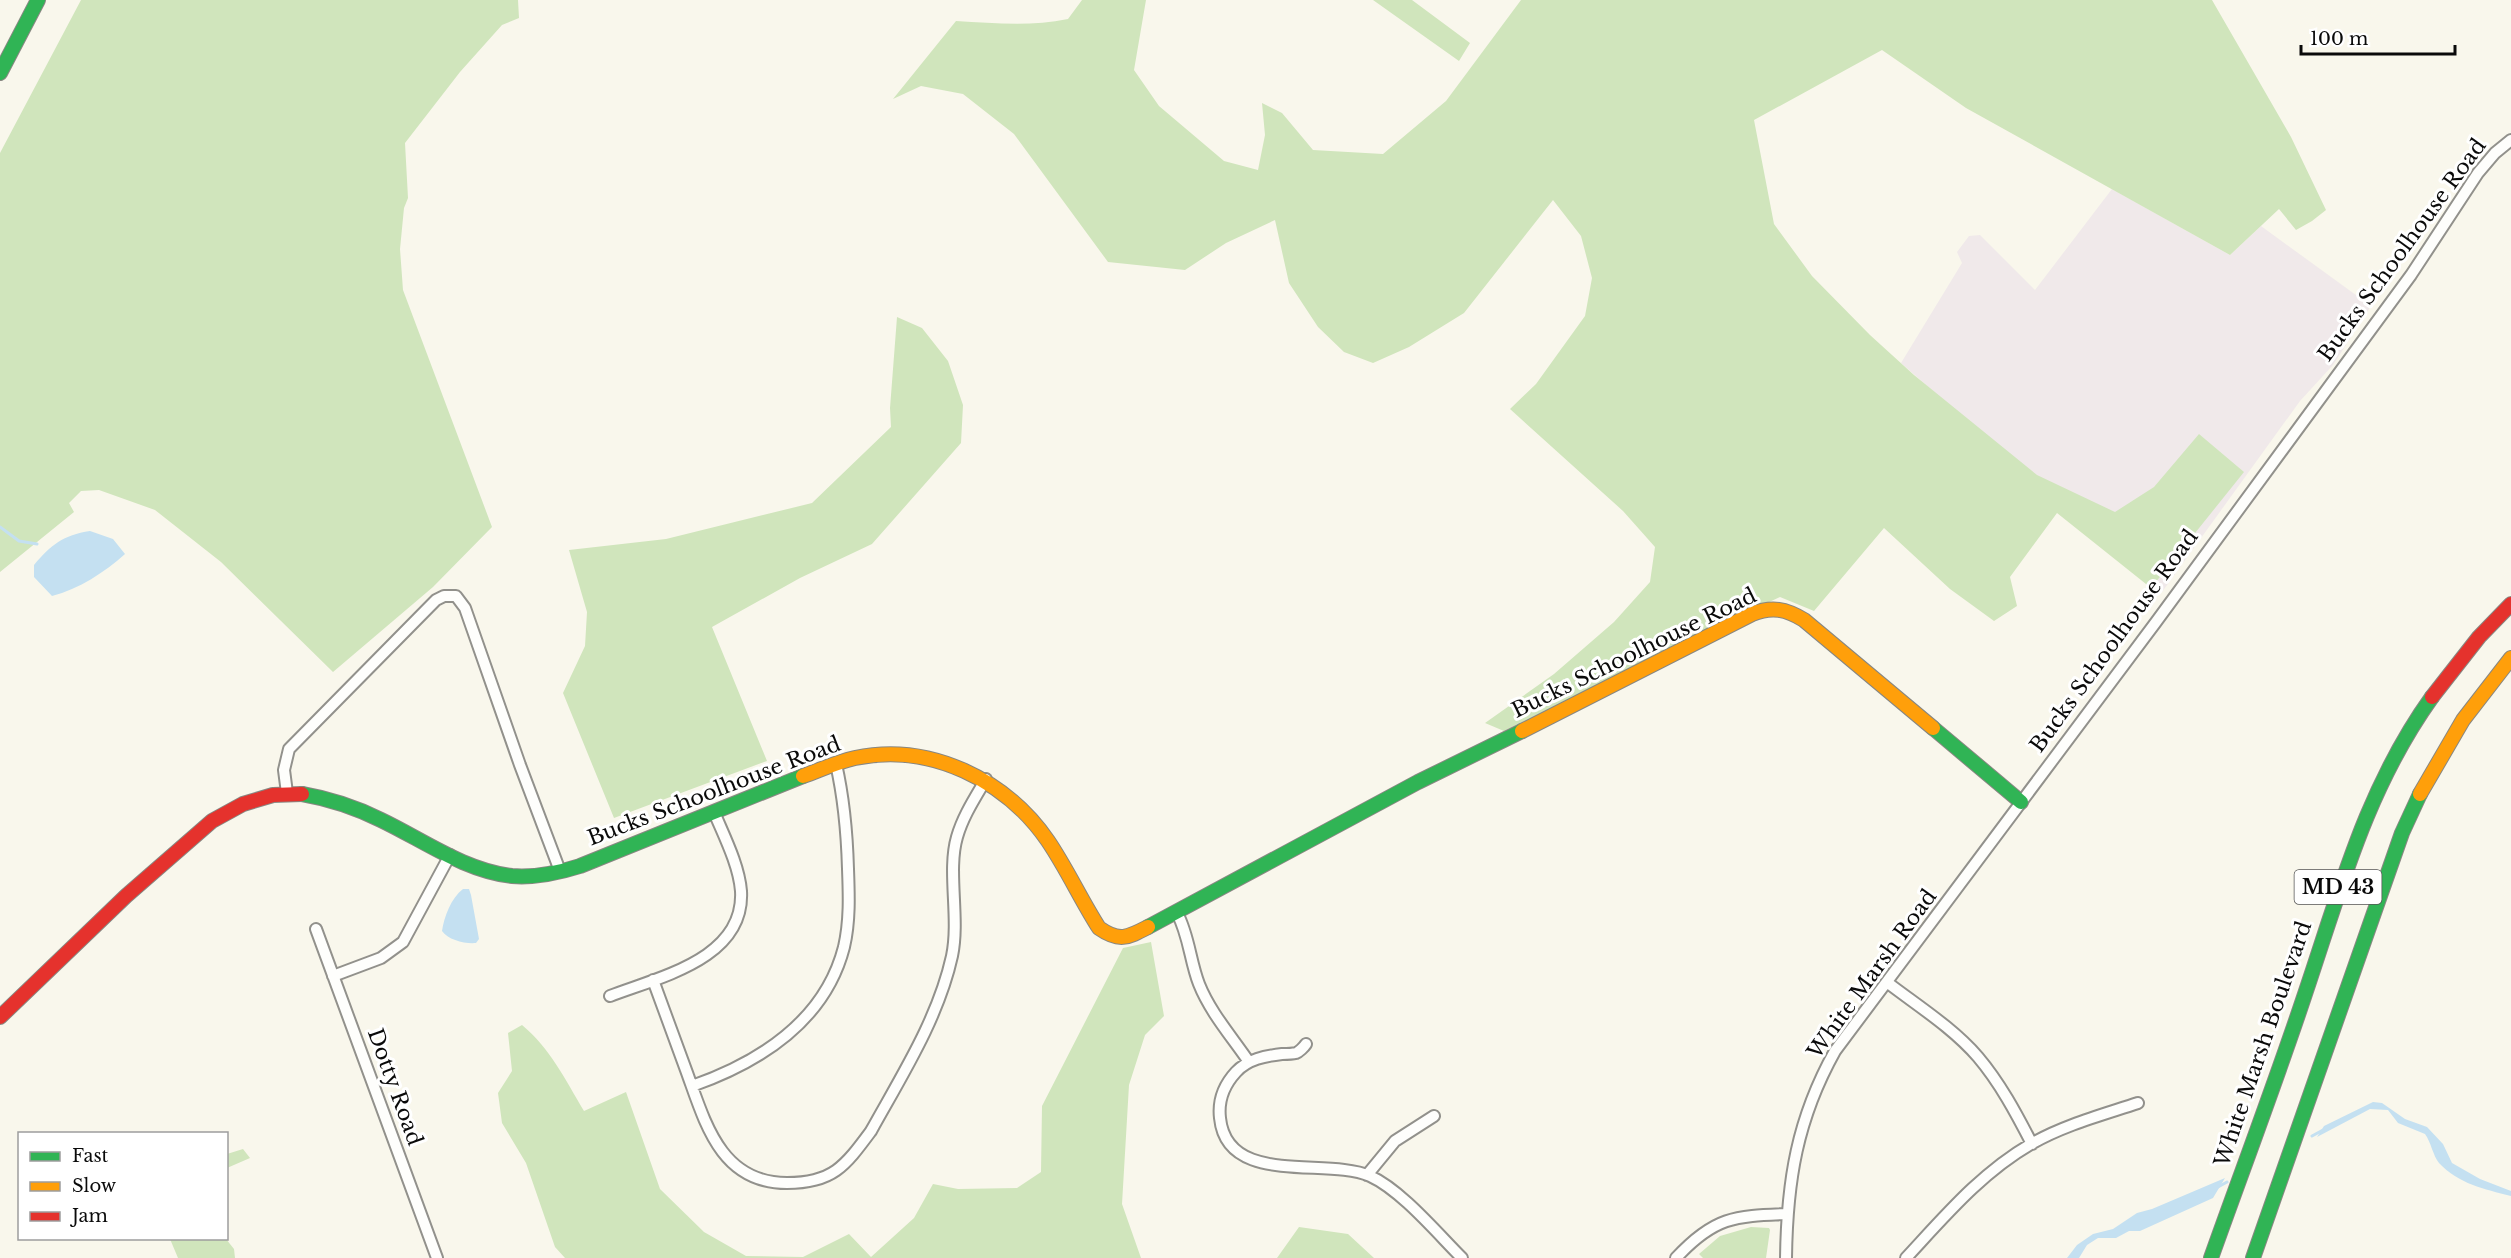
<svg xmlns="http://www.w3.org/2000/svg" width="2511" height="1258" viewBox="0 0 2511 1258" font-family="'Libre Baskerville',serif">
<rect width="100%" height="100%" fill="#f9f7ec"/>
<!-- industrial -->
<path fill="#f0e9ea" d="M 2112,189 L 2230,255 L 2261,226 L 2371,306 L 2333,365 L 2300,401 L 2162,592 L 1901,363 L 1962,263 L 1957,252 L 1969,236 L 1980,235 L 2035,290 Z"/>
<!-- forest -->
<path fill="#d0e5bc" d="M 81,0 L 518,0 L 519,18 L 502,25 L 460,72 L 405,143 L 408,198 L 404,208 L 400,249 L 403,290 L 492,527 L 433,587 L 333,672 L 221,562 L 155,510 L 99,490 L 81,491 L 69,503 L 74,512 L 0,572 L 0,153 Z
M 1082,0 L 1146,0 L 1134,70 L 1159,106 L 1224,161 L 1258,170 L 1265,135 L 1262,103 L 1282,113 L 1313,150 L 1383,154 L 1446,101 L 1521,0 L 2212,0 L 2291,137 L 2326,210 L 2312,221 L 2296,230 L 2279,209 L 2230,255 L 1966,108 L 1882,50 L 1754,120 L 1774,224 L 1812,276 L 1870,335 L 1914,375 L 2037,475 L 2115,512 L 2154,487 L 2199,434 L 2244,472 L 2151,588 L 2057,513 L 2010,577 L 2017,606 L 1994,621 L 1950,589 L 1884,528 L 1814,611 L 1780,597 L 1683,642 L 1504,731 L 1485,723 L 1554,674 L 1614,622 L 1650,582 L 1655,547 L 1623,511 L 1510,409 L 1536,384 L 1585,316 L 1592,278 L 1581,236 L 1553,200 L 1464,313 L 1409,347 L 1373,363 L 1344,352 L 1318,327 L 1289,283 L 1275,220 L 1226,243 L 1185,270 L 1108,262 L 1014,134 L 963,94 L 921,86 L 893,99 L 956,21 C 994,23 1030,27 1068,19 Z
M 1373,0 L 1412,0 L 1470,43 L 1459,61 Z
M 897,317 L 922,328 L 948,361 L 963,405 L 961,443 L 872,544 L 800,578 L 712,627 L 767,761 L 614,818 L 563,693 L 585,646 L 587,612 L 569,550 L 666,539 L 812,503 L 891,427 L 890,408 Z
M 1151,942 L 1164,1016 L 1145,1035 L 1129,1085 L 1122,1204 L 1141,1258 L 565,1258 L 555,1247 L 526,1163 L 502,1123 L 498,1093 L 512,1071 L 508,1033 L 522,1025 C 550,1048 565,1079 584,1111 L 626,1092 L 660,1189 L 704,1232 L 746,1256 L 803,1257 L 849,1234 L 871,1257 L 914,1218 L 933,1184 L 958,1189 L 1017,1188 L 1041,1172 L 1042,1106 L 1123,948 Z
M 243,1149 L 250,1158 L 227,1168 L 227,1154 Z
M 1299,1227 L 1348,1234 L 1374,1258 L 1277,1258 Z
M 1751,1227 L 1769,1228 L 1770,1230 L 1766,1258 L 1703,1258 L 1699,1254 L 1720,1236 Z
M 170,1239 L 226,1239 L 234,1249 L 235,1258 L 178,1258 Z"/>
<!-- water -->
<path fill="#c4e0f1" d="M 90,531 L 113,539 L 125,554 C 105,572 79,589 52,596 L 34,577 L 34,565 C 51,545 63,535 90,531 Z
M 463,889 L 469,889 L 471,895 L 479,939 L 476,943 C 465,944 448,940 442,931 C 444,917 451,898 463,889 Z
M 2373,1102 L 2382,1103 L 2405,1119 L 2427,1127 L 2443,1144 L 2452,1163 L 2480,1179 L 2511,1191 L 2511,1196 C 2484,1189 2459,1184 2439,1163 C 2433,1156 2431,1142 2425,1134 L 2398,1123 L 2388,1110 L 2370,1109 L 2317,1137 L 2324,1126 Z
M 2225,1178 L 2213,1198 L 2140,1231 L 2129,1231 L 2116,1238 L 2098,1238 L 2087,1245 L 2079,1258 L 2067,1258 L 2077,1245 L 2093,1234 L 2113,1229 L 2137,1213 L 2152,1209 Z"/>
<g fill="none" stroke-linecap="round" stroke-linejoin="round">
<!-- stream -->
<path stroke="#c4e0f1" stroke-width="3" d="M 0,527 L 19,541 L 37,544
M 2312,1136 L 2323,1130
M 2218,1187 L 2227,1182"/>
<!-- street casing -->
<g stroke="#92918c" stroke-width="14">
<path id="street" d="M 287,793 L 284,770 L 289,749 L 436,600 L 444,596 L 456,596 L 465,608 L 520,765 L 560,871
M 1177,913 C 1189,935 1190,961 1199,984 C 1210,1012 1232,1037 1249,1062
M 316,929 L 437,1258
M 333,976 L 381,958 L 403,942 L 450,855
M 653,980 C 664,1010 675,1040 686,1070 C 705,1122 720,1183 787,1183 C 833,1183 845,1166 871,1131 C 902,1075 938,1019 952,956 C 960,918 947,871 957,837 C 963,816 975,798 986,779
M 1888,983 C 1918,1006 1953,1028 1978,1057 C 2000,1083 2016,1113 2032,1144
M 610,996 C 659,977 745,959 741,891 C 739,865 724,836 714,812
M 1306,1044 C 1304,1047 1299,1052 1296,1053 C 1292,1054 1286,1054 1282,1054 C 1265,1056 1248,1059 1236,1072 C 1224,1085 1218,1101 1220,1118 C 1227,1187 1326,1157 1370,1176 C 1401,1190 1437,1233 1462,1258
M 692,1086 C 760,1062 825,1021 844,947 C 850,921 849,895 848,869 C 847,833 844,799 836,764
M 1367,1175 L 1395,1141 L 1434,1116
M 1676,1258 C 1714,1217 1734,1216 1786,1214
M 1786,1258 C 1787,1181 1797,1119 1835,1051 L 2156,622 L 2411,275 L 2478,173 L 2495,153 L 2511,140
M 1906,1258 C 1945,1216 1981,1173 2031,1144 C 2064,1125 2102,1115 2138,1103"/>
</g>
<!-- fast casing -->
<g stroke="#888782" stroke-width="16">
<path id="fast" d="M 0,73 L 38,0
M 1933,728 L 2021,802
M 302,794 C 331,799 355,807 381,820 C 423,840 465,871 512,876 C 536,878 558,873 580,866 L 803,776
M 1148,927 L 1418,782 L 1522,731
M 2211,1258 C 2242,1171 2275,1084 2304,997 C 2340,891 2366,789 2432,697
M 2253,1258 L 2402,833 L 2420,794"/>
</g>
<!-- slow casing -->
<g stroke="#888782" stroke-width="16">
<path id="slow" d="M 1522,731 L 1752,614 C 1772,606 1786,609 1804,620 L 1933,728
M 803,776 C 820,770 837,762 855,758 C 930,742 1006,780 1048,841 C 1067,869 1081,900 1099,928 C 1119,942 1127,938 1148,927
M 2420,794 L 2463,720 L 2511,658"/>
</g>
<!-- jam casing -->
<g stroke="#888782" stroke-width="16">
<path id="jam" d="M 2432,697 L 2479,637 L 2511,604
M 0,1017 L 126,896 L 212,821 L 243,804 L 273,795 L 302,794"/>
</g>
<!-- street -->
<use href="#street" stroke="#fefefc" stroke-width="10"/>
<!-- fast -->
<use href="#fast" stroke="#30b455" stroke-width="14"/>
<!-- slow -->
<use href="#slow" stroke="#ff9f0a" stroke-width="14"/>
<!-- jam -->
<use href="#jam" stroke="#e5322d" stroke-width="14"/>
</g>
<g text-anchor="middle" dominant-baseline="central" stroke-width="6" stroke-linejoin="round" paint-order="stroke">
<!-- shield labels -->
<rect fill="#fff" stroke="#545454" stroke-width="1.5" x="2294.5" y="870" width="87" height="34" rx="4.5"/>
<g font-size="20" font-weight="bold" fill="#0a0a0a">
<text x="2338" y="887">MD 43</text>
</g>
<!-- street labels -->
<g font-size="21" fill="#0a0a0a" stroke="#fff">
<text transform="translate(2402 250) rotate(-54)">Bucks Schoolhouse Road</text>
<text transform="translate(2114 641) rotate(-54)">Bucks Schoolhouse Road</text>
<text transform="translate(1634 653) rotate(-26)">Bucks Schoolhouse Road</text>
<text transform="translate(714 791) rotate(-21)">Bucks Schoolhouse Road</text>
<text transform="translate(1872 974) rotate(-54)">White Marsh Road</text>
<text transform="translate(2263 1044) rotate(-71)">White Marsh Boulevard</text>
<text transform="translate(395 1087) rotate(70)">Dotty Road</text>
</g>
</g>
<!-- legend -->
<rect x="18" y="1132" width="210" height="108" fill="#ffffff" stroke="#9d9d9d" stroke-width="1.5"/>
<rect x="30" y="1152" width="30" height="9" fill="#30b455" stroke="#9d9d9d" stroke-width="1.5"/>
<text x="72" y="1162" font-size="18" fill="#0a0a0a">Fast</text>
<rect x="30" y="1182" width="30" height="9" fill="#ff9f0a" stroke="#9d9d9d" stroke-width="1.5"/>
<text x="72" y="1192" font-size="18" fill="#0a0a0a">Slow</text>
<rect x="30" y="1212" width="30" height="9" fill="#e5322d" stroke="#9d9d9d" stroke-width="1.5"/>
<text x="72" y="1222" font-size="18" fill="#0a0a0a">Jam</text>
<!-- scale -->
<path d="M2301 45v9h154v-9" fill="none" stroke="#0a0a0a" stroke-width="3"/>
<text x="2310" y="45" font-size="18" fill="#0a0a0a" stroke="#ffffff" stroke-width="4.5" paint-order="stroke">100 m</text>
</svg>
